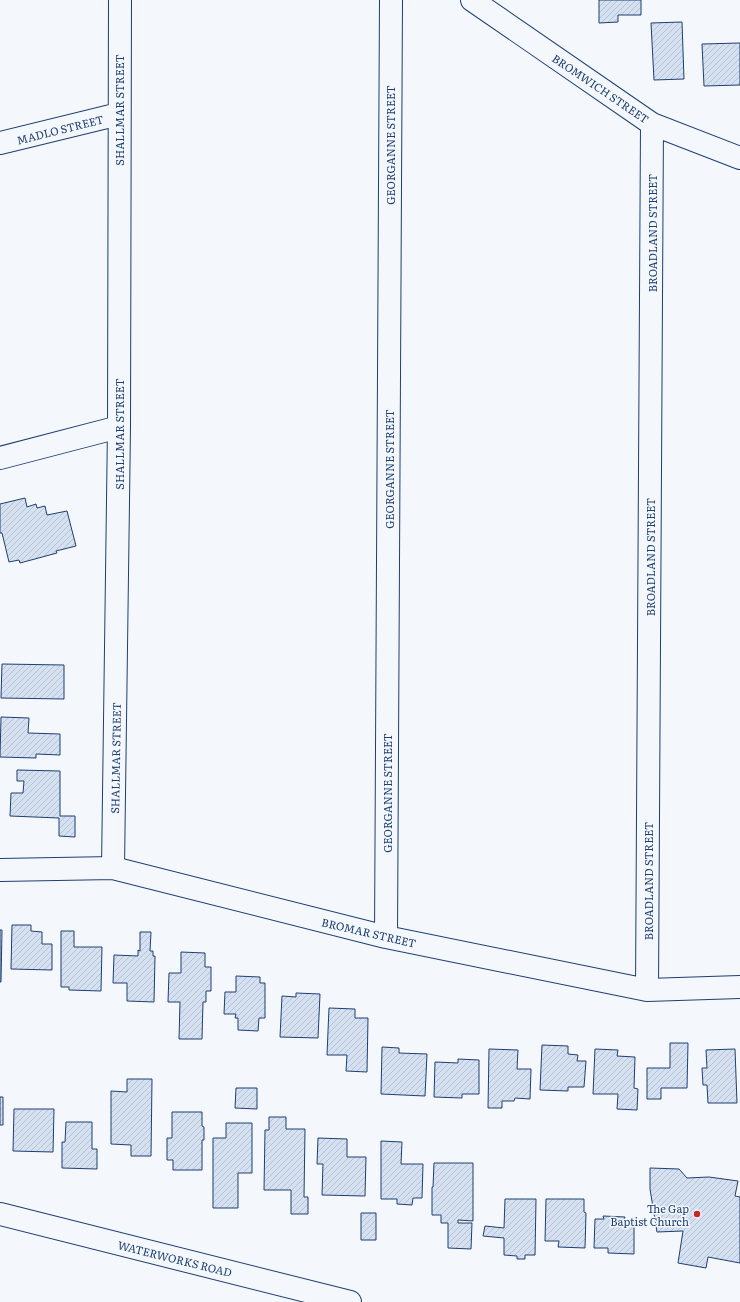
<svg xmlns="http://www.w3.org/2000/svg" width="740" height="1302" viewBox="0 0 740 1302" font-family="Literata,serif">
<defs>
<pattern id="building-hatch" width="6" height="6" patternUnits="userSpaceOnUse"><rect width="6" height="6" fill="#d5e0f0"/><path d="M-1 1l2-2M0 6l6-6M5 7l2-2" fill="none" stroke="#b6c1d1"/></pattern>
</defs>
<rect width="100%" height="100%" fill="#f4f7fb"/>
<!-- building -->
<path fill="url(#building-hatch)" stroke="#1d3f73" d="M 599,0 L 641,0 L 641,15 L 618,15 L 618,22 L 599,23 Z
M 682,22 L 684,79 L 654,80 L 651,23 Z
M 740,43 L 740,85 L 704,86 L 702,44 Z
M 25,498 L 27,507 L 36,504 L 37,508 L 45,506 L 47,515 L 67,511 L 76,546 L 56,551 L 57,553 L 20,563 L 19,560 L 9,562 L 2,533 L 0,533 L 0,504 Z
M 2,664 L 64,665 L 64,699 L 1,698 Z
M 1,717 L 29,718 L 28,733 L 60,734 L 60,755 L 36,754 L 36,758 L 0,757 Z
M 17,770 L 60,771 L 60,816 L 75,816 L 75,837 L 59,836 L 59,818 L 10,816 L 11,793 L 23,793 L 24,781 L 17,781 Z
M 12,925 L 31,925 L 31,931 L 42,932 L 42,944 L 52,944 L 52,970 L 11,969 Z
M 0,930 L 2,930 L 1,982 L 0,982 Z
M 61,931 L 74,931 L 74,947 L 102,947 L 101,991 L 69,990 L 69,987 L 61,987 Z
M 140,932 L 151,932 L 150,951 L 153,951 L 153,956 L 155,956 L 154,1002 L 127,1001 L 127,983 L 113,983 L 114,955 L 138,956 L 138,950 L 140,951 Z
M 181,952 L 205,953 L 205,967 L 211,967 L 211,991 L 206,991 L 206,1002 L 203,1002 L 202,1039 L 179,1039 L 180,1002 L 168,1002 L 169,973 L 181,973 Z
M 236,976 L 260,977 L 260,983 L 265,983 L 265,1018 L 259,1018 L 258,1031 L 238,1030 L 238,1018 L 235,1018 L 236,1014 L 224,1014 L 225,992 L 236,992 Z
M 296,993 L 320,994 L 318,1038 L 280,1037 L 282,996 L 296,997 Z
M 329,1008 L 355,1009 L 355,1018 L 368,1018 L 367,1072 L 346,1071 L 347,1055 L 327,1055 Z
M 670,1043 L 688,1043 L 687,1088 L 661,1088 L 661,1099 L 647,1099 L 647,1068 L 670,1068 Z
M 542,1045 L 568,1046 L 568,1054 L 578,1055 L 577,1061 L 586,1061 L 584,1087 L 568,1087 L 568,1091 L 540,1090 Z
M 382,1047 L 399,1048 L 399,1053 L 427,1054 L 425,1096 L 381,1094 Z
M 489,1049 L 518,1050 L 517,1069 L 531,1069 L 530,1099 L 515,1098 L 514,1101 L 502,1101 L 502,1108 L 488,1108 Z
M 595,1049 L 618,1050 L 617,1056 L 635,1057 L 634,1088 L 638,1089 L 637,1110 L 617,1109 L 618,1094 L 593,1094 Z
M 735,1049 L 737,1103 L 708,1103 L 707,1085 L 703,1085 L 702,1068 L 707,1068 L 706,1050 Z
M 458,1059 L 479,1060 L 479,1094 L 462,1094 L 462,1098 L 434,1097 L 435,1062 L 458,1063 Z
M 127,1079 L 152,1079 L 151,1156 L 131,1156 L 131,1145 L 111,1144 L 111,1091 L 127,1092 Z
M 236,1088 L 257,1088 L 257,1109 L 235,1108 Z
M 0,1097 L 3,1097 L 3,1125 L 0,1125 Z
M 14,1109 L 54,1109 L 53,1152 L 13,1151 Z
M 172,1112 L 202,1112 L 202,1126 L 204,1127 L 204,1140 L 202,1140 L 202,1170 L 173,1170 L 173,1160 L 167,1160 L 167,1138 L 172,1138 Z
M 269,1117 L 286,1117 L 286,1129 L 305,1129 L 304,1197 L 308,1197 L 308,1214 L 291,1214 L 291,1190 L 264,1190 L 265,1130 L 269,1130 Z
M 66,1122 L 92,1122 L 92,1149 L 97,1149 L 97,1169 L 62,1168 L 62,1142 L 65,1142 Z
M 226,1123 L 252,1123 L 252,1173 L 238,1173 L 238,1208 L 213,1208 L 213,1138 L 226,1138 Z
M 318,1138 L 347,1139 L 347,1157 L 366,1157 L 365,1196 L 322,1195 L 323,1164 L 317,1164 Z
M 381,1141 L 402,1142 L 401,1164 L 423,1164 L 422,1198 L 413,1198 L 412,1205 L 397,1204 L 397,1199 L 381,1199 Z
M 434,1163 L 473,1163 L 473,1221 L 458,1220 L 458,1223 L 472,1223 L 471,1249 L 448,1248 L 448,1223 L 441,1223 L 441,1215 L 432,1215 L 432,1187 L 433,1187 Z
M 650,1168 L 679,1169 L 687,1178 L 709,1177 L 738,1181 L 735,1196 L 740,1197 L 740,1263 L 708,1257 L 706,1268 L 678,1263 L 683,1231 L 657,1232 L 650,1189 Z
M 505,1199 L 536,1199 L 535,1255 L 525,1255 L 525,1259 L 517,1259 L 517,1256 L 504,1255 L 504,1238 L 483,1236 L 485,1226 L 504,1228 Z
M 546,1199 L 584,1199 L 584,1212 L 586,1213 L 585,1248 L 558,1247 L 559,1241 L 545,1241 Z
M 361,1213 L 376,1213 L 376,1240 L 361,1240 Z
M 603,1216 L 625,1217 L 624,1220 L 634,1220 L 634,1254 L 608,1253 L 608,1248 L 594,1248 L 595,1219 L 604,1219 Z"/>
<g fill="none" stroke-linecap="round" stroke-linejoin="round">
<!-- minor casing -->
<g stroke="#1d3f73" stroke-width="24">
<path id="minor" d="M 472,0 L 652,124 L 740,158
M 0,143 L 119,114
M 0,458 L 119,427
M 113,868 L 119,427 L 120,0
M 0,870 L 113,868 L 386,937 L 647,990 L 740,987
M 386,937 L 391,0
M 647,990 L 652,124"/>
</g>
<!-- major casing -->
<g stroke="#1d3f73" stroke-width="24">
<path id="major" d="M 0,1214 L 350,1302"/>
</g>
<!-- minor -->
<use href="#minor" stroke="#f4f7fb" stroke-width="22"/>
<!-- major -->
<use href="#major" stroke="#f4f7fb" stroke-width="22"/>
</g>
<!-- markers -->
<circle fill="#c62828" stroke="#f4f7fb" stroke-width="1.5" cx="697" cy="1214" r="4"/>
<g text-anchor="middle" dominant-baseline="central" stroke-width="3" stroke-linejoin="round" paint-order="stroke">
<!-- street labels -->
<g font-size="11" fill="#1d3f73" stroke="#f4f7fb">
<text transform="translate(601 88) rotate(34)">BROMWICH STREET</text>
<text transform="translate(119 110) rotate(-90)">SHALLMAR STREET</text>
<text transform="translate(60 129) rotate(-14)">MADLO STREET</text>
<text transform="translate(390 145) rotate(-90)">GEORGANNE STREET</text>
<text transform="translate(652 233) rotate(-90)">BROADLAND STREET</text>
<text transform="translate(119 434) rotate(-90)">SHALLMAR STREET</text>
<text transform="translate(389 469) rotate(-90)">GEORGANNE STREET</text>
<text transform="translate(650 557) rotate(-90)">BROADLAND STREET</text>
<text transform="translate(115 758) rotate(-89)">SHALLMAR STREET</text>
<text transform="translate(387 793) rotate(-90)">GEORGANNE STREET</text>
<text transform="translate(648 881) rotate(-90)">BROADLAND STREET</text>
<text transform="translate(369 932) rotate(13)">BROMAR STREET</text>
<text transform="translate(175 1258) rotate(14)">WATERWORKS ROAD</text>
</g>
<!-- poi labels -->
<g font-size="11" fill="#1d3f73" stroke="#f4f7fb" text-anchor="end">
<text x="689" y="1208">The Gap<tspan x="689" dy="13">Baptist Church</tspan></text>
</g>
</g>
</svg>
